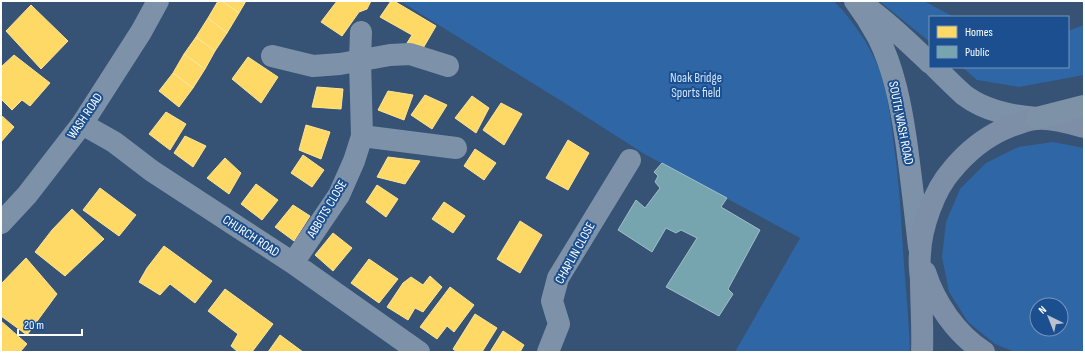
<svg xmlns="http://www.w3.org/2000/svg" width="1085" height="353" viewBox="0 0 1085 353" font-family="'Sofia Sans Condensed',sans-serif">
<rect width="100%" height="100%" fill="#365274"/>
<!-- green -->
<path fill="#2f66a5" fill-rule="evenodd" d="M 400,1 L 834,1 C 852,20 869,43 879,69 C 888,94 891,120 894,146 C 899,180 901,215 903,249 C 905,283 909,317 910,352 L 735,352 L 800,238 L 646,155 L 563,102 Z
M 879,1 L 924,1 L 954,17 L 930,17 L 930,42 Z
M 1084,25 L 1084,75 L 1019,87 L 977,80 L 962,67 L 1068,67 L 1068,31 Z
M 1053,142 L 1084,148 L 1084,352 L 1015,352 L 995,344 L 968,322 L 949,292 L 942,257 L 946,222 L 960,189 L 986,163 L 1018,147 ZM 1037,305 L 1061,305 L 1061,329 L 1037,329 Z"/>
<!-- homes -->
<path fill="#ffd966" stroke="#ffe494" d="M 218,1 L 222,1 L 239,13 L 227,33 L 208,18 Z
M 222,1 L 246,1 L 239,13 Z
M 337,1 L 371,1 L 367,9 L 359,12 L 342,36 L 321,22 Z
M 391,1 L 394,1 L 436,26 L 422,50 L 407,43 L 412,35 L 380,17 Z
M 31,5 L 68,41 L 41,69 L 6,31 Z
M 208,18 L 227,33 L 215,51 L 196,37 Z
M 196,37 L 215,51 L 205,69 L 184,54 Z
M 184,54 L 205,69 L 193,88 L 173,73 Z
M 14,55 L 50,83 L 30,106 L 22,100 L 12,110 L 1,99 L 1,67 Z
M 248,57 L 278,77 L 261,103 L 232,79 Z
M 173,73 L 193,88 L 179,107 L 159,91 Z
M 317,87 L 343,89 L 341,109 L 312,107 Z
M 388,91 L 413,95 L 404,120 L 378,110 Z
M 425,95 L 447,105 L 432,129 L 411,115 Z
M 472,96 L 489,108 L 476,133 L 455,118 Z
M 501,103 L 522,114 L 504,145 L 483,130 Z
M 166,112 L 186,124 L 170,150 L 149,134 Z
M 1,115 L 14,127 L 1,142 Z
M 306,125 L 330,132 L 321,159 L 299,150 Z
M 185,136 L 206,146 L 193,167 L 174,153 Z
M 568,140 L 589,153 L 568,190 L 546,178 Z
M 475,149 L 496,163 L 484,180 L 464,166 Z
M 303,155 L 324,170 L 312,187 L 291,173 Z
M 388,157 L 420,161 L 405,184 L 377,177 Z
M 225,158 L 241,173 L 229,194 L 207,178 Z
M 256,184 L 278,200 L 262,220 L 241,204 Z
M 377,185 L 398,199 L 386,217 L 366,202 Z
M 100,188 L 136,215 L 119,236 L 83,210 Z
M 444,202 L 465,216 L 453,233 L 432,219 Z
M 293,205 L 310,216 L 294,241 L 275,227 Z
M 72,209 L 104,239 L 65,276 L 35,252 L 52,230 Z
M 520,221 L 542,235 L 520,273 L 497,259 Z
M 333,233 L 352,248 L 333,271 L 315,255 Z
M 164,246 L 212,281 L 195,303 L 170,284 L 160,295 L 139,282 L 147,268 Z
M 26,258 L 57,294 L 27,335 L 1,316 L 1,284 Z
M 369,259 L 398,279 L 379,303 L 351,283 Z
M 430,276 L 442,287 L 423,312 L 415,308 L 408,320 L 387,307 L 403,283 L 411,277 L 423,285 Z
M 450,287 L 474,305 L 454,332 L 447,326 L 437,339 L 420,327 Z
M 225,289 L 273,324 L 252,352 L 238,352 L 231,346 L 238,334 L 208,311 Z
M 475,314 L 497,328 L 482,352 L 457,352 L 453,349 Z
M 1,321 L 27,344 L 20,352 L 1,352 Z
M 503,331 L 524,345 L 520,352 L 490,352 Z
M 280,335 L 303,352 L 268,352 Z"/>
<!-- public -->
<path fill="#76a5af" stroke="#9fc0c7" d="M 662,163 L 727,198 L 721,207 L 760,230 L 728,289 L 733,294 L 719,316 L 666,287 L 697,238 L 681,230 L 676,233 L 666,228 L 652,252 L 618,230 L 636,200 L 645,208 L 660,188 L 655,182 L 658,176 L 654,172 Z"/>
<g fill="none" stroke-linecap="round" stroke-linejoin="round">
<!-- minor -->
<path stroke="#7d92a8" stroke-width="22" d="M 855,1 C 864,13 871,24 878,37 C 894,69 901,106 906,140 C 911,176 915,211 919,247
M 865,6 C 889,23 909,43 930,63
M 272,56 L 313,66 L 340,64 L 390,55 L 410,54 L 448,66
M 935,67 C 944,76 954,86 964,95 C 985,111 1011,116 1037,118
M 82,124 L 114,142 L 152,171 L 293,263 L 419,352
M 362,136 L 456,148
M 1,223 L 27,195 L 82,124 L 141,32 L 158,1
M 293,263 L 339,195 L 354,161 L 362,136 L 360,60 L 361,32
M 548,352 L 559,324 L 552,301 L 558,278 L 630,160"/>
<!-- major -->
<path stroke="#7d8ea7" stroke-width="22" d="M 925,272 C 935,303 956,334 984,352
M 922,352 C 923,328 921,303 921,279 C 920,271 919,262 920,254 C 921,228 934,190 952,170 C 966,153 984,138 1004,129 C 1014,125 1025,120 1036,119 C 1051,117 1070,123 1084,127"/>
<!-- highway -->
<path stroke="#7e92a7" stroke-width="22" d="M 1037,118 L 1084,106"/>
</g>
<g text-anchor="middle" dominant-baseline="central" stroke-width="4" stroke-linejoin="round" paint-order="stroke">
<!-- park labels -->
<g font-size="13" fill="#cfe3fa" stroke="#1b4f8f">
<text x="696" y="78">Noak Bridge<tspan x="696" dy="15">Sports field</tspan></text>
</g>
<!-- street labels -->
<g font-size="13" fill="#fff" stroke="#1b4f8f">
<text transform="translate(85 116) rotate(-56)">WASH ROAD</text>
<text transform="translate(901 123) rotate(79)">SOUTH WASH ROAD</text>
<text transform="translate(327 209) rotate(-59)">ABBOTS CLOSE</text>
<text transform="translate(251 236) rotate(33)">CHURCH ROAD</text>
<text transform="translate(575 253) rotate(-61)">CHAPLIN CLOSE</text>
</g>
</g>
<!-- border -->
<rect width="1085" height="353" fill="none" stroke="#ffffff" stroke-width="4"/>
<!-- legend -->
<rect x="929" y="16" width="140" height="52" fill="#1b4f8f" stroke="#7695bc"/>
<rect x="937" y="26" width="20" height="12" fill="#ffd966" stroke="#7695bc"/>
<text x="965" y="36" font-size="12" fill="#ffffff">Homes</text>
<rect x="937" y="46" width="20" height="12" fill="#76a5af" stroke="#7695bc"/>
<text x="965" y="56" font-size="12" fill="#ffffff">Public</text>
<!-- north arrow -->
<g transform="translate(1049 317) rotate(317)"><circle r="19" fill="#1b4f8f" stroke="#7695bc"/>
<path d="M0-3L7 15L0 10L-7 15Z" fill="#b9c2ce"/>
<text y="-6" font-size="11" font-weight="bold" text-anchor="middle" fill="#ffffff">N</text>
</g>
<!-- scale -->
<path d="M18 329v6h64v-6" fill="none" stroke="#ffffff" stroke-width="2"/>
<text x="24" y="329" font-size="12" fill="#ffffff" stroke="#1b4f8f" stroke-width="3" paint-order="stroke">20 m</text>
</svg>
